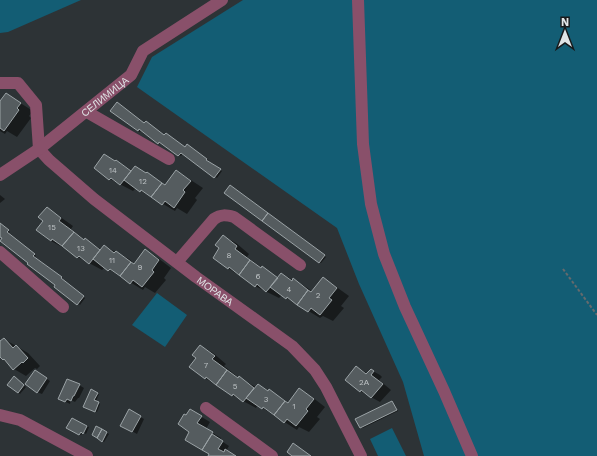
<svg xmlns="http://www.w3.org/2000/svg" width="597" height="456" viewBox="0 0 597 456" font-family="'Work Sans',sans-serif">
<rect width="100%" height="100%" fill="#2d3336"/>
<!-- green -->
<path fill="#135d74" d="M 0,0 L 81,0 L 8,32 L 0,33 Z
M 243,0 L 399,0 L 399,2 L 399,0 L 597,0 L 597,456 L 424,456 L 403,382 L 359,284 L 337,228 L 137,87 L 152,57 Z
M 157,293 L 187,315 L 165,347 L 132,325 Z
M 392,428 L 406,456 L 378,456 L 370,439 Z"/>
<!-- shadow -->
<path fill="#0007" d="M 6,94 L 33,111 L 29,116 L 31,118 L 17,137 L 7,131 L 5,134 L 0,131 L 0,102 Z
M 112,111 L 145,124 L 185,148 L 189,147 L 208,160 L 207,161 L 222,171 L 217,178 L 183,153 L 181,156 L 179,155 L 162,142 L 160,144 L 159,143 L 141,130 L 140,132 L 138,131 Z
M 105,155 L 133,171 L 147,173 L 166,185 L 177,171 L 203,188 L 195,198 L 197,200 L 187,214 L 177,208 L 175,211 L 136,188 L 133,191 L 110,179 Z
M 232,188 L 326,257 L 321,263 L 319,262 Z
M 0,195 L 5,199 L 0,203 Z
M 47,208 L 59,216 L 73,226 L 71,229 L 85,240 L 102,250 L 104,246 L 129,259 L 135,264 L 145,250 L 158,258 L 171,268 L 164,278 L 166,280 L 155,293 L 145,287 L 143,290 L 105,267 L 102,270 L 78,257 L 64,247 L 64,248 L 51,241 L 37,230 L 44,220 Z
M 0,224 L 10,232 L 8,234 L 36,256 L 35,257 L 63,278 L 62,280 L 85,298 L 80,305 L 55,287 L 57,285 L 0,235 Z
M 223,236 L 236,243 L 249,254 L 247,257 L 262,268 L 279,278 L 282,274 L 306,287 L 313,292 L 323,279 L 335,286 L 349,296 L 341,306 L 344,308 L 333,321 L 323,316 L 320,318 L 282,295 L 279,298 L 255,286 L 228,268 L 221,248 Z
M 4,339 L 28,353 L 40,366 L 37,369 L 35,368 L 26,376 L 14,369 L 0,356 L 0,343 Z
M 200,346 L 213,353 L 226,364 L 224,366 L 239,378 L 256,387 L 258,385 L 270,391 L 289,403 L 299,389 L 312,397 L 325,407 L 317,417 L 320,419 L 309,432 L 299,427 L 297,430 L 258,405 L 256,408 L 232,395 L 205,378 L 198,358 Z
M 357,367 L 368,374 L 371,370 L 380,375 L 382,377 L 379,380 L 391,390 L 380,402 L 360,391 Z
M 40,374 L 50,381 L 42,394 L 37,392 Z
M 16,379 L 26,387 L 20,394 L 8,385 Z
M 79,385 L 84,388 L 79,398 L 78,398 L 75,402 L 71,400 L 70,404 L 64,401 Z
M 91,391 L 99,394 L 96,401 L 100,404 L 97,412 L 86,408 Z
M 392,402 L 398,411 L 363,428 L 361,427 Z
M 190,410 L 210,422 L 206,429 L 221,438 L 220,440 L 229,446 L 226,451 L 234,456 L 209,456 L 210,454 L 186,439 L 191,432 L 186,416 Z
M 129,411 L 144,419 L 137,434 L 121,425 Z
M 72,419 L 89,427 L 86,434 L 83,432 L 81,435 L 68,428 Z
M 97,428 L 109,434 L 104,442 L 93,435 Z"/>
<!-- building -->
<path fill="#555c5f" stroke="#9ba3a6" d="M 6,93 L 21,103 L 17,108 L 19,110 L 4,131 L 0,128 L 0,101 Z
M 117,102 L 144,123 L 146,121 L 164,135 L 166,133 L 185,147 L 187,144 L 207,159 L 206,160 L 221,169 L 214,178 L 181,153 L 178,156 L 159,142 L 158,144 L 139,129 L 138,131 L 110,111 Z
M 104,154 L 115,161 L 116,160 L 131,171 L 120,185 L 111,178 L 109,180 L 94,168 Z
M 135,166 L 146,173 L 147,172 L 162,183 L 151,197 L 141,190 L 140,192 L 124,180 Z
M 176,170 L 191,181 L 183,190 L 185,192 L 174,208 L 165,201 L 162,205 L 151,197 L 162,183 L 165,185 Z
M 230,185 L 268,213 L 262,221 L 224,193 Z
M 47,207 L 61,218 L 59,221 L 74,232 L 62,246 L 52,239 L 51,241 L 36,230 L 43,221 L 38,217 Z
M 268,213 L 325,255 L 319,263 L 262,221 Z
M 0,223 L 9,230 L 7,232 L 35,254 L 33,256 L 62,277 L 61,278 L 84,296 L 77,305 L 54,287 L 55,285 L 27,264 L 28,263 L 0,241 L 2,238 L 0,237 Z
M 74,232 L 84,240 L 85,238 L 100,250 L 89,264 L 79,256 L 77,258 L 62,246 Z
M 223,235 L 237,246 L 235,249 L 250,260 L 239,275 L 229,267 L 228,269 L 213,258 L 219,248 L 215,245 Z
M 104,245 L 114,253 L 116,251 L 131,262 L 120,276 L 110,269 L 108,271 L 93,259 Z
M 145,249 L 159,260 L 152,270 L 154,272 L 142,287 L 133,280 L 130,284 L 120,276 L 131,262 L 134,264 Z
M 250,260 L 261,268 L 262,266 L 278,278 L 266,292 L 257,284 L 255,287 L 239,275 Z
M 281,273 L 292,281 L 293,278 L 308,290 L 297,305 L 287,297 L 286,299 L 270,287 Z
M 323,277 L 337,288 L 329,298 L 332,300 L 320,315 L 311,308 L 308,312 L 297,305 L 308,290 L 311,292 Z
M 4,338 L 13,348 L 16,345 L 28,358 L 23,363 L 22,362 L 13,370 L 4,359 L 3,360 L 0,357 L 0,341 Z
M 200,345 L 215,356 L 212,359 L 227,370 L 216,385 L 206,377 L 205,379 L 189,367 L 196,358 L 192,355 Z
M 356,366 L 366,374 L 371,369 L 374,371 L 371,375 L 383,384 L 371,398 L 361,390 L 360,392 L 345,380 Z
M 35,370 L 47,378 L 37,393 L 25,384 Z
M 227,370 L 238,378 L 239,376 L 254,388 L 243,402 L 233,394 L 232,396 L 216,385 Z
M 14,376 L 24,385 L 18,393 L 7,385 Z
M 67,379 L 80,384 L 74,396 L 73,396 L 71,401 L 67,399 L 65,402 L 58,399 Z
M 258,384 L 268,391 L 269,389 L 285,401 L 274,415 L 263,407 L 262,409 L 246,398 Z
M 299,388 L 314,399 L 306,409 L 308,411 L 296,426 L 287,419 L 284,423 L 274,415 L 285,401 L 288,403 Z
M 91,389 L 98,393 L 94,400 L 99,402 L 95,412 L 83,407 Z
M 392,401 L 397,410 L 360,428 L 355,419 Z
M 129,409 L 141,416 L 132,432 L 120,426 Z
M 190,409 L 202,416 L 197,423 L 213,432 L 202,450 L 185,440 L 189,432 L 178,424 L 184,414 L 186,415 Z
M 72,418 L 87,426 L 83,434 L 81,432 L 79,435 L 66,428 Z
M 96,426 L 102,429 L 97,438 L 92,435 Z
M 102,429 L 107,432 L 102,442 L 97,438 Z
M 212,434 L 223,441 L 218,449 L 224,452 L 225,449 L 236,456 L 208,456 L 209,454 L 202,450 Z
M 293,443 L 311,456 L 292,456 L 287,452 Z"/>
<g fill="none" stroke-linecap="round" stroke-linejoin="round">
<!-- path -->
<path stroke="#656a6d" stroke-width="2" stroke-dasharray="3 2" stroke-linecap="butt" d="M 563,269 L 597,315"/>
<!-- minor -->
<g stroke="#89506a" stroke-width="12">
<path d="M 358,0 L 363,144 L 371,204 L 384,254 L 405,307 L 444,391 L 472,456"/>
<path id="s1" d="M 0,83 L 18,83 L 36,105 L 39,149 L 49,160 L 94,199 L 196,277 L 292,346 L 315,370 L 326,387 L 361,456"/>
<path d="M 87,112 L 169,159"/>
<path id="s2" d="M 0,175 L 39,149 L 131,75 L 143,51 L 222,0"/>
<path d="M 0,252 L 63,307"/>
<path d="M 177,262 L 214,219 C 221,214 226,215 234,217 L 300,265"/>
<path d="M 206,408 L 272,456"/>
<path d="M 0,415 L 20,420 L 87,456"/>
</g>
</g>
<g text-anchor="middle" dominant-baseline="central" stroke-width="3.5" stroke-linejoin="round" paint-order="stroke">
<!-- number labels -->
<g font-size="8" fill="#bdc2c4">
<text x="113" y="170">14</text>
<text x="143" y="181">12</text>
<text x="52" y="227">15</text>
<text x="81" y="248">13</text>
<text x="229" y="255">8</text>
<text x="112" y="260">11</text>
<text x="140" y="267">9</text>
<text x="258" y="276">6</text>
<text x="289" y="289">4</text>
<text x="318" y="295">2</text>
<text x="206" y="365">7</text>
<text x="364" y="382">2А</text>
<text x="235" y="386">5</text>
<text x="266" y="399">3</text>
<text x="294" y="406">1</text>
</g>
<!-- street labels -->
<g font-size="10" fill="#e0e4e6" stroke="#181a1c">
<text stroke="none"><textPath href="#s2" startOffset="131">СЕЛИМИЦА</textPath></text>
<text stroke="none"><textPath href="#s1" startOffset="317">МОРАВА</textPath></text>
</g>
</g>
<!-- north arrow -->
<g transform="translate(565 32)" stroke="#181a1c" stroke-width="3" paint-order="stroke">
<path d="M0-3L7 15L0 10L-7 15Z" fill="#e0e4e6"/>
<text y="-6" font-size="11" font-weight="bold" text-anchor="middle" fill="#e0e4e6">N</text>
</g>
</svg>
